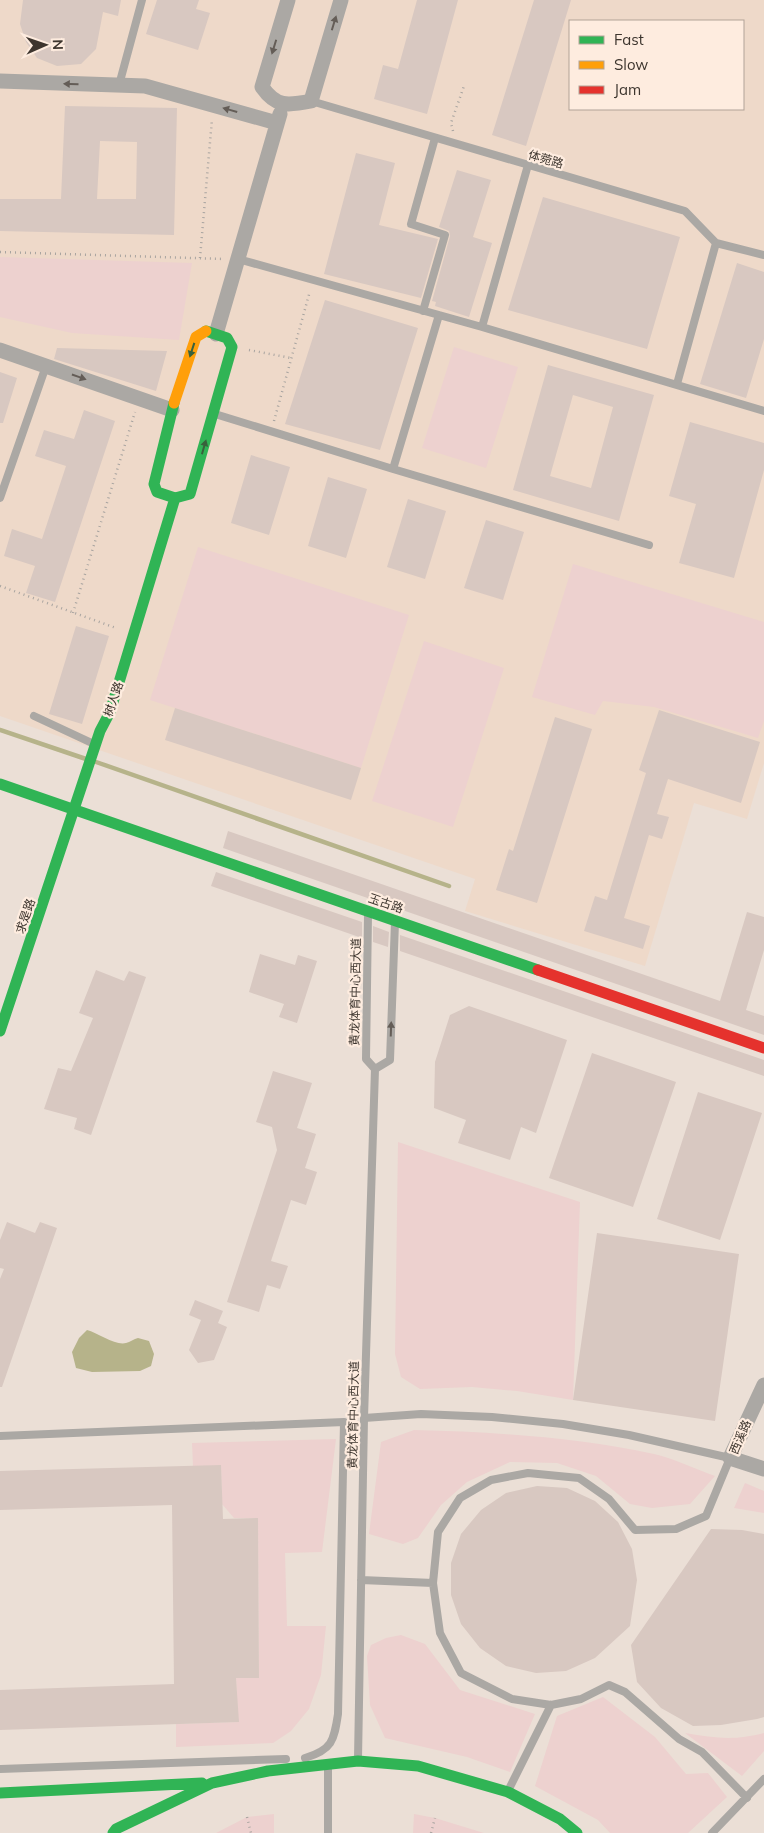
<svg xmlns="http://www.w3.org/2000/svg" width="764" height="1833" viewBox="0 0 764 1833" font-family="Mulish,'Noto Sans SC',sans-serif">
<rect width="100%" height="100%" fill="#ebdfd6"/>
<!-- built -->
<path fill="#eed9c9" fill-rule="evenodd" d="M 0,0 L 764,0 L 764,763 L 747,819 L 694,803 L 645,966 L 465,911 L 475,879 L 0,716 ZM 570,21 L 743,21 L 743,109 L 570,109 Z"/>
<!-- green -->
<path fill="#edd1cf" d="M 0,257 L 192,263 L 179,340 L 72,333 L 0,317 Z
M 454,347 L 518,367 L 486,468 L 422,448 Z
M 198,547 L 409,615 L 361,768 L 150,700 Z
M 573,564 L 764,622 L 764,721 L 758,738 L 654,707 L 603,701 L 595,715 L 532,697 Z
M 424,641 L 504,668 L 453,827 L 372,801 Z
M 398,1142 L 580,1202 L 573,1400 L 517,1391 L 472,1387 L 420,1389 L 401,1377 L 395,1354 Z
M 414,1430 C 494,1432 575,1437 654,1454 C 675,1459 695,1469 715,1476 L 690,1504 L 652,1508 L 630,1504 L 596,1476 L 557,1463 L 510,1462 L 467,1482 L 441,1505 L 418,1538 L 403,1544 L 369,1534 L 381,1442 Z
M 336,1439 L 322,1552 L 285,1553 L 287,1626 L 326,1626 L 321,1675 L 309,1709 L 291,1731 L 273,1743 L 176,1747 L 176,1724 L 238,1722 L 236,1678 L 259,1678 L 258,1518 L 234,1518 L 222,1504 L 221,1466 L 193,1466 L 192,1443 Z
M 745,1483 L 764,1491 L 764,1513 L 734,1508 Z
M 401,1635 L 425,1644 L 460,1690 L 535,1714 L 510,1772 L 467,1757 L 385,1738 L 370,1705 L 367,1656 L 371,1645 L 386,1638 Z
M 603,1697 L 655,1737 L 686,1774 L 708,1773 L 727,1797 L 688,1833 L 610,1833 L 598,1820 L 535,1786 L 557,1716 Z
M 685,1733 C 715,1738 734,1741 764,1733 L 764,1751 L 742,1776 Z
M 274,1814 L 274,1833 L 216,1833 L 247,1817 Z
M 414,1814 L 435,1818 L 484,1833 L 413,1833 Z"/>
<!-- water -->
<path fill="#b6b38a" d="M 87,1330 C 98,1333 116,1346 126,1343 C 130,1342 134,1339 138,1338 L 149,1341 L 154,1354 L 151,1366 L 140,1371 L 92,1372 L 76,1368 L 72,1352 L 79,1338 Z"/>
<g fill="none" stroke-linecap="round" stroke-linejoin="round">
<!-- stream -->
<path stroke="#b6b38a" stroke-width="4.5" d="M 0,730 L 86,759
M 96,762 L 449,886"/>
</g>
<!-- building -->
<path fill="#d8c8c1" fill-rule="evenodd" d="M 23,0 L 121,0 L 118,16 L 103,12 L 96,49 L 81,64 L 57,66 L 37,58 L 26,42 L 20,24 Z
M 157,0 L 199,0 L 196,9 L 210,13 L 198,50 L 146,34 Z
M 417,0 L 458,0 L 427,114 L 374,99 L 383,65 L 398,69 Z
M 534,0 L 571,0 L 526,146 L 492,135 Z
M 65,106 L 177,108 L 174,235 L 0,231 L 0,199 L 61,199 ZM 100,141 L 137,142 L 136,199 L 97,199 Z
M 356,153 L 395,163 L 379,225 L 438,239 L 421,298 L 324,274 Z
M 457,170 L 491,180 L 473,237 L 492,243 L 469,317 L 435,306 L 436,302 L 432,301 L 450,236 L 449,231 L 439,227 Z
M 543,197 L 680,237 L 647,349 L 508,310 Z
M 737,263 L 764,272 L 764,339 L 746,398 L 700,384 Z
M 325,300 L 418,328 L 380,450 L 285,424 Z
M 57,348 L 167,351 L 156,391 L 54,359 Z
M 548,365 L 654,395 L 619,521 L 513,490 ZM 573,395 L 613,407 L 591,488 L 550,476 Z
M 0,372 L 17,378 L 3,423 L 0,423 Z
M 84,410 L 115,421 L 55,602 L 26,593 L 35,566 L 4,556 L 12,529 L 42,539 L 66,466 L 35,456 L 44,430 L 74,439 Z
M 690,422 L 764,443 L 764,470 L 734,578 L 679,563 L 696,504 L 669,496 Z
M 251,455 L 290,467 L 269,535 L 231,523 Z
M 328,477 L 367,489 L 346,558 L 308,546 Z
M 408,499 L 446,511 L 425,579 L 387,567 Z
M 486,520 L 524,532 L 503,600 L 464,588 Z
M 76,626 L 109,636 L 82,724 L 49,714 Z
M 175,708 L 361,768 L 351,800 L 165,740 Z
M 659,710 L 760,742 L 741,803 L 668,779 L 657,814 L 669,817 L 662,839 L 649,835 L 624,918 L 650,926 L 643,949 L 584,931 L 595,896 L 607,900 L 646,773 L 639,770 Z
M 555,717 L 592,729 L 537,903 L 496,890 L 509,849 L 513,851 Z
M 228,831 L 720,1001 L 747,912 L 764,917 L 764,950 L 746,1010 L 764,1016 L 764,1035 L 223,848 Z
M 216,872 L 362,922 L 362,938 L 211,886 Z
M 373,926 L 389,932 L 388,947 L 373,942 Z
M 400,935 L 764,1060 L 764,1076 L 400,951 Z
M 260,954 L 295,965 L 298,955 L 317,961 L 297,1023 L 279,1017 L 284,1004 L 249,992 Z
M 96,970 L 124,981 L 129,971 L 146,977 L 91,1135 L 74,1129 L 77,1118 L 44,1109 L 58,1068 L 71,1071 L 93,1018 L 79,1013 Z
M 469,1006 L 567,1040 L 536,1133 L 521,1127 L 510,1160 L 458,1143 L 466,1120 L 434,1108 L 435,1062 L 450,1015 Z
M 592,1053 L 676,1082 L 633,1207 L 549,1178 Z
M 273,1071 L 312,1083 L 297,1128 L 316,1134 L 305,1168 L 317,1172 L 306,1205 L 291,1200 L 271,1261 L 288,1266 L 280,1289 L 267,1285 L 259,1312 L 227,1302 L 277,1150 L 272,1127 L 256,1122 Z
M 698,1092 L 762,1113 L 720,1240 L 657,1219 Z
M 7,1222 L 35,1233 L 40,1222 L 57,1228 L 2,1387 L 0,1387 L 0,1279 L 4,1269 L 0,1268 L 0,1240 Z
M 597,1233 L 739,1254 L 715,1421 L 573,1400 Z
M 195,1300 L 223,1311 L 218,1323 L 227,1327 L 214,1360 L 198,1363 L 189,1350 L 201,1320 L 189,1315 Z
M 221,1465 L 223,1519 L 258,1518 L 259,1678 L 236,1678 L 239,1722 L 0,1730 L 0,1690 L 174,1684 L 172,1505 L 0,1510 L 0,1471 Z
M 537,1486 L 567,1488 L 595,1501 L 618,1522 L 632,1549 L 637,1580 L 630,1626 L 595,1658 L 566,1671 L 536,1673 L 506,1666 L 480,1648 L 461,1624 L 451,1595 L 451,1563 L 461,1534 L 481,1510 L 506,1493 Z
M 711,1529 L 742,1530 L 764,1534 L 764,1717 L 757,1719 L 721,1725 L 693,1726 L 661,1708 L 637,1682 L 631,1645 Z"/>
<g fill="none" stroke-linecap="round" stroke-linejoin="round">
<!-- path -->
<path stroke="#a8a4a0" stroke-width="2.5" stroke-dasharray="1 4" stroke-linecap="butt" d="M 453,131 L 451,123 L 464,86
M 0,252 L 224,259
M 200,258 L 212,119
M 249,350 L 291,358
M 274,421 L 310,291
M 0,586 L 116,628
M 73,613 L 135,412
M 247,1817 L 251,1833
M 431,1833 L 435,1818"/>
<!-- lane -->
<path stroke="#aba8a4" stroke-width="8" d="M 119,85 L 142,0
M 311,101 L 685,211 L 716,243 L 764,255
M 238,259 L 482,327 L 528,165
M 423,311 L 445,235 L 411,224 L 435,138
M 482,327 L 764,411
M 677,384 L 716,243
M 215,414 L 393,469 L 439,315
M 393,469 L 649,545
M 0,498 L 46,366
M 34,716 L 94,744
M 375,1069 L 390,1060 L 395,922
M 364,1418 L 421,1414 L 492,1417 L 563,1424 L 629,1435 L 730,1458 L 706,1516 L 676,1529 L 635,1530 L 609,1499 L 579,1478 L 528,1473 L 491,1480 L 460,1498 L 438,1532 L 433,1583
M 0,1436 L 344,1422 L 338,1714 C 334,1741 332,1750 305,1758
M 361,1580 L 433,1583 L 440,1633 L 461,1673 L 512,1699 L 551,1705 L 581,1699 L 609,1685 L 625,1692 L 679,1739 L 702,1752 L 747,1798
M 358,1759 L 364,1418 L 375,1069 L 366,1059 L 368,914
M 328,1765 L 328,1833
M 0,1769 L 286,1759
M 508,1791 L 551,1705
M 712,1833 L 764,1779"/>
<!-- street -->
<path stroke="#aba8a4" stroke-width="15" d="M 288,0 L 262,87 C 276,107 287,106 311,101 L 341,0
M 0,81 L 145,86 L 277,123
M 216,334 L 280,114
M 0,350 L 172,410
M 764,1385 L 730,1458 L 764,1469"/>
<!-- fast -->
<path stroke="#30b455" stroke-width="11" d="M 174,403 L 154,484 L 157,492 L 175,498 L 190,494 L 232,347 L 227,338 L 206,331
M 0,784 L 538,970
M 0,1031 L 100,731 L 110,712 L 175,498
M 0,1793 L 202,1783
M 113,1833 L 116,1829 L 212,1783 L 268,1771 L 358,1761 L 418,1766 L 508,1792 L 560,1819 L 577,1833"/>
<!-- slow -->
<path stroke="#ff9f0a" stroke-width="11" d="M 174,403 L 196,337 L 206,331"/>
<!-- jam -->
<path stroke="#e5322d" stroke-width="11" d="M 538,970 L 764,1048"/>
</g>
<!-- one-way arrows -->
<defs><path id="oneway-solid" d="M-6-.8H1V-3.2L6.5 0L1 3.2V.8H-6Z" transform="scale(1.25)"/></defs>
<g fill="#645d57">
<use href="#oneway-solid" transform="translate(334 23) rotate(-73)"/>
<use href="#oneway-solid" transform="translate(274 47) rotate(107)"/>
<use href="#oneway-solid" transform="translate(71 84) rotate(-178)"/>
<use href="#oneway-solid" transform="translate(230 110) rotate(-164)"/>
<use href="#oneway-solid" transform="translate(79 377) rotate(19)"/>
<use href="#oneway-solid" transform="translate(391 1029) rotate(-88)"/>
</g>
<g fill="#38613c">
<use href="#oneway-solid" transform="translate(192 350) rotate(108)"/>
<use href="#oneway-solid" transform="translate(204 447) rotate(-74)"/>
</g>
<g text-anchor="middle" dominant-baseline="central" stroke-width="4.5" stroke-linejoin="round" paint-order="stroke">
<!-- street labels -->
<g font-size="12" fill="#3d352e" stroke="#feecdf">
<text transform="translate(546 159) rotate(16)">体菀路</text>
<text transform="translate(113 699) rotate(-71)">树人路</text>
<text transform="translate(386 903) rotate(19)">玉古路</text>
<text transform="translate(25 916) rotate(-71)">求是路</text>
<text transform="translate(355 992) rotate(-89)">黄龙体育中心西大道</text>
<text transform="translate(353 1415) rotate(-89)">黄龙体育中心西大道</text>
<text transform="translate(740 1437) rotate(-67)">西溪路</text>
</g>
</g>
<!-- legend -->
<rect x="569" y="20" width="175" height="90" fill="#feecdf" stroke="#b1a398"/>
<rect x="579" y="36" width="25" height="8" fill="#30b455" stroke="#b1a398"/>
<text x="614" y="45" font-size="15" fill="#3d352e">Fast</text>
<rect x="579" y="61" width="25" height="8" fill="#ff9f0a" stroke="#b1a398"/>
<text x="614" y="70" font-size="15" fill="#3d352e">Slow</text>
<rect x="579" y="86" width="25" height="8" fill="#e5322d" stroke="#b1a398"/>
<text x="614" y="95" font-size="15" fill="#3d352e">Jam</text>
<!-- north arrow -->
<g transform="translate(45 45) rotate(88)" stroke="#feecdf" stroke-width="4" paint-order="stroke">
<path d="M0-4L9 19L0 12L-9 19Z" fill="#3d352e"/>
<text y="-8" font-size="14" font-weight="bold" text-anchor="middle" fill="#3d352e">N</text>
</g>
</svg>
